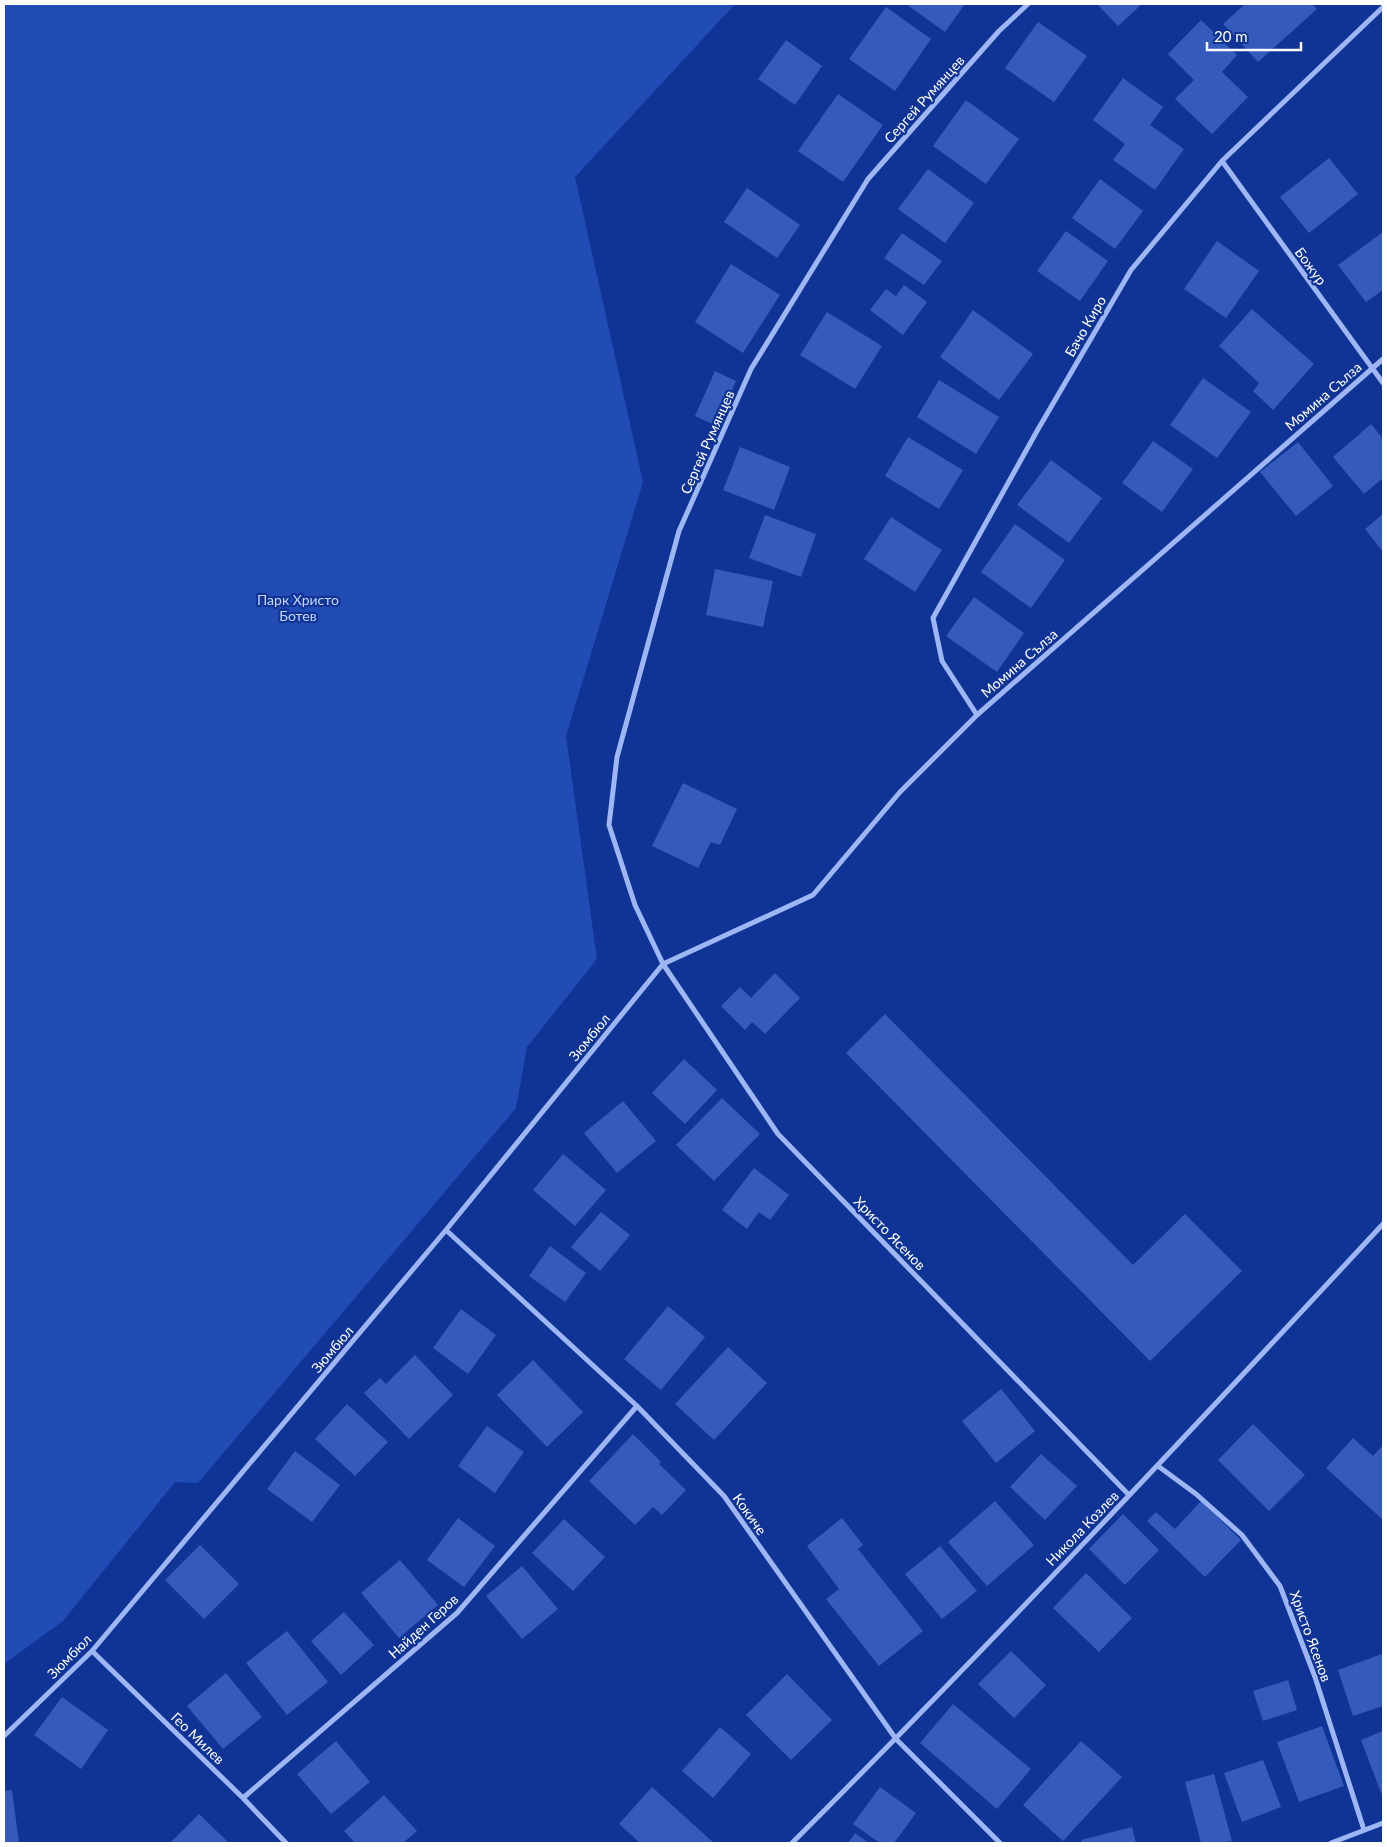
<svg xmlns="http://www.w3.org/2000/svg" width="1387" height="1847" viewBox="0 0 1387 1847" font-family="Lato,sans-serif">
<rect width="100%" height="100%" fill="#0f3496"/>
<!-- green -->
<path fill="#224cb5" d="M 4,4 L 735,4 L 575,177 L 643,482 L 566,736 L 597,959 L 527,1047 L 516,1108 L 198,1483 L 175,1482 L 63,1621 L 4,1664 Z"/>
<!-- building -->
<path fill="#345abc" d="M 906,4 L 965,4 L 945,32 Z
M 1097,4 L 1142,4 L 1118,26 Z
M 1245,4 L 1312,4 L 1317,9 L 1258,62 L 1223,24 Z
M 886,7 L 931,39 L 895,91 L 849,59 Z
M 1201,20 L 1237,55 L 1222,72 L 1248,97 L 1212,134 L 1175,99 L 1194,80 L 1168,54 Z
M 1038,22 L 1087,56 L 1054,102 L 1005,68 Z
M 786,40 L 822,66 L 795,105 L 758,79 Z
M 1123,78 L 1163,107 L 1150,125 L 1184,149 L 1155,190 L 1113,160 L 1125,144 L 1093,120 Z
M 838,94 L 883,125 L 843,182 L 798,151 Z
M 966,100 L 1019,139 L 986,184 L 933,146 Z
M 1329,158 L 1358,194 L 1309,233 L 1280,197 Z
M 928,169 L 974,203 L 945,243 L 898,209 Z
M 1100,179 L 1143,211 L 1115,249 L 1072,218 Z
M 747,188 L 800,225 L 777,258 L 724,222 Z
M 1066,231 L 1108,261 L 1080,301 L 1037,271 Z
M 1383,232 L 1383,290 L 1366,302 L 1338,265 Z
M 902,233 L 942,261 L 924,285 L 884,258 Z
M 1217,241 L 1259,271 L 1226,318 L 1184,289 Z
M 731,264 L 780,295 L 743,353 L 695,322 Z
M 904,285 L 927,302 L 903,335 L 870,310 L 886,289 L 896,296 Z
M 1252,309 L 1314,364 L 1273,410 L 1253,391 L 1259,383 L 1219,346 Z
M 973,310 L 1033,354 L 999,400 L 940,357 Z
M 827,312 L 882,346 L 855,389 L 800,355 Z
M 715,371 L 736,381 L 717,426 L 695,416 Z
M 1203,378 L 1251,412 L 1217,458 L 1170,425 Z
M 939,380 L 999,417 L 976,454 L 917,417 Z
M 1371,424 L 1383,439 L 1383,478 L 1364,494 L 1333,457 Z
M 908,437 L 963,470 L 939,509 L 885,476 Z
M 1153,441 L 1193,469 L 1162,512 L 1122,483 Z
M 1298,442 L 1333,486 L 1296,516 L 1260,472 Z
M 740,447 L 790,467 L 774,510 L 723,490 Z
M 1051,460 L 1102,498 L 1069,543 L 1017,505 Z
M 1383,514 L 1383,552 L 1365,529 Z
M 765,515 L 816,534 L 801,577 L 749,558 Z
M 891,517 L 942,550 L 915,592 L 864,559 Z
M 1015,524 L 1065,560 L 1031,608 L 981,572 Z
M 715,569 L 773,581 L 763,627 L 706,615 Z
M 974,597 L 1024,633 L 997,672 L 946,636 Z
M 683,783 L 737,809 L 720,845 L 711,842 L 698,868 L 652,846 Z
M 775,973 L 800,998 L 765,1034 L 752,1022 L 745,1030 L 721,1006 L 740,987 L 751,998 Z
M 885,1014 L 1133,1265 L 1185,1214 L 1242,1271 L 1150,1361 L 846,1053 Z
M 684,1059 L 717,1090 L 685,1124 L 652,1093 Z
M 722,1098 L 760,1134 L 714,1181 L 676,1145 Z
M 623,1101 L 656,1141 L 617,1173 L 584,1133 Z
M 563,1154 L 606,1190 L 575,1226 L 533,1190 Z
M 754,1168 L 789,1195 L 770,1220 L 759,1212 L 747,1229 L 722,1210 Z
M 601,1212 L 630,1235 L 600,1271 L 571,1247 Z
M 550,1246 L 586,1273 L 565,1302 L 529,1276 Z
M 668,1306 L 705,1337 L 661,1390 L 624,1359 Z
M 461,1309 L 496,1335 L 468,1374 L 433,1348 Z
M 728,1347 L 767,1383 L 714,1440 L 675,1404 Z
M 415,1355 L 453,1395 L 409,1439 L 364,1393 L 380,1378 L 386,1384 Z
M 533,1360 L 583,1412 L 547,1447 L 497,1395 Z
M 1001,1389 L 1035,1431 L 996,1463 L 962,1421 Z
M 347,1404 L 388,1442 L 355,1476 L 315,1439 Z
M 1253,1424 L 1305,1475 L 1269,1511 L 1218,1460 Z
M 487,1426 L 524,1452 L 495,1493 L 458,1466 Z
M 633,1434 L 661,1462 L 659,1464 L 686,1490 L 662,1515 L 653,1507 L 635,1525 L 589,1481 Z
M 1353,1438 L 1373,1456 L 1383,1445 L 1383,1520 L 1326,1468 Z
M 295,1451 L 340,1485 L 312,1522 L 267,1489 Z
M 1041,1454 L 1077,1486 L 1045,1520 L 1010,1487 Z
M 995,1501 L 1034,1545 L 987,1586 L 948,1542 Z
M 1201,1501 L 1241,1540 L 1205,1577 L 1147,1521 L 1156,1512 L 1175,1529 Z
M 1123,1514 L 1159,1550 L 1125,1585 L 1089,1549 Z
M 458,1518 L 495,1546 L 464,1587 L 427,1560 Z
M 842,1518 L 863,1545 L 858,1549 L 923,1631 L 879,1666 L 826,1599 L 839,1589 L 807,1546 Z
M 564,1519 L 605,1557 L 573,1591 L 532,1553 Z
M 200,1545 L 239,1584 L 204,1619 L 165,1580 Z
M 940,1546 L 977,1591 L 942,1619 L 905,1574 Z
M 400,1560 L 438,1605 L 399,1638 L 361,1593 Z
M 522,1566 L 558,1609 L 522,1639 L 486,1596 Z
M 1086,1573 L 1132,1618 L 1099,1652 L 1053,1608 Z
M 344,1612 L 374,1645 L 341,1675 L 311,1641 Z
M 287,1631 L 328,1682 L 287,1715 L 246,1663 Z
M 1011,1651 L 1046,1685 L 1014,1718 L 978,1684 Z
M 1382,1654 L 1383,1659 L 1383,1706 L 1353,1716 L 1338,1670 Z
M 226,1673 L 262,1717 L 223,1749 L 187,1706 Z
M 787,1674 L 832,1720 L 791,1760 L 746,1715 Z
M 1288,1680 L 1297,1710 L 1263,1721 L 1253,1691 Z
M 62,1697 L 108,1730 L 81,1769 L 34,1735 Z
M 953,1704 L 1031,1769 L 997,1809 L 920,1743 Z
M 1322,1726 L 1344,1786 L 1299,1802 L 1277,1742 Z
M 720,1727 L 751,1754 L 713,1798 L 682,1771 Z
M 1383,1731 L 1383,1798 L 1361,1740 Z
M 336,1741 L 370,1782 L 331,1814 L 297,1774 Z
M 1081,1741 L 1122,1777 L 1063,1841 L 1023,1805 Z
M 1263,1760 L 1281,1807 L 1242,1822 L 1224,1773 Z
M 1214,1774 L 1232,1841 L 1221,1843 L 1201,1843 L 1185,1782 Z
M 652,1787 L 714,1843 L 640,1843 L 619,1824 Z
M 880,1787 L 916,1813 L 894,1843 L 880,1843 L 853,1824 Z
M 12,1790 L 19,1843 L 4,1843 L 4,1791 Z
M 384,1795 L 417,1831 L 403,1843 L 355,1843 L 344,1831 Z
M 199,1814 L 229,1843 L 170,1843 Z
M 1132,1827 L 1136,1843 L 1082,1843 L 1081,1840 Z
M 855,1833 L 869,1843 L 848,1843 Z"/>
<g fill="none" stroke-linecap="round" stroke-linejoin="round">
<!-- street -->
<path stroke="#9eb7f4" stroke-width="5" d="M 1028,4 L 999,31 L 868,179 L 751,369 L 679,531 L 617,757 L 609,825 L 635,905 L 663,964 L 778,1134 L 1129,1495
M 1222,161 L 1383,383
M 977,715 L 942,661 L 933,618 L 1037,431 L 1131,270 L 1222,161 L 1383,7
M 446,1230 L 637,1406 L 724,1496 L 896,1739 L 1000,1843
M 1158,1466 L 1196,1494 L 1242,1535 L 1280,1586 L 1315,1677 L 1364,1830
M 92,1651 L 243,1798 L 286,1843
M 4,1736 L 92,1651 L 446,1230 L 663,964 L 813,895 L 900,792 L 977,715 L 1383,359
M 243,1798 L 457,1613 L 637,1406
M 792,1843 C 994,1641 1189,1433 1383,1224
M 1331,1843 L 1383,1823"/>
</g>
<g text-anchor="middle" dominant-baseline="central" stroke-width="4.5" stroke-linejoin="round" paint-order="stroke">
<!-- street labels -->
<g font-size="14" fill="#fff" stroke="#0f3496">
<text transform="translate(924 99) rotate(-48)">Сергей Румянцев</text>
<text transform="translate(1311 266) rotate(54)">Божур</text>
<text transform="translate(1085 326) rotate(-60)">Бачо Киро</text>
<text transform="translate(1323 396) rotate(-41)">Момина Сълза</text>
<text transform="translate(707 442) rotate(-66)">Сергей Румянцев</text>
<text transform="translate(1019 663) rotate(-41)">Момина Сълза</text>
<text transform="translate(589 1037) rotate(-51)">Зюмбюл</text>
<text transform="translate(890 1233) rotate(46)">Христо Ясенов</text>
<text transform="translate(332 1349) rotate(-50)">Зюмбюл</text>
<text transform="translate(750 1514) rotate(55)">Кокиче</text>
<text transform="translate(1082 1528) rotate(-46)">Никола Козлев</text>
<text transform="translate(423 1626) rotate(-42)">Найден Геров</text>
<text transform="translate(1311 1636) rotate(70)">Христо Ясенов</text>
<text transform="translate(69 1656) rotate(-45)">Зюмбюл</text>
<text transform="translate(198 1738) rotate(44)">Гео Милев</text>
</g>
<!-- park labels -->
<g font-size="14" fill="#c6d6fe" stroke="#0f3496">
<text x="298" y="599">Парк Христо<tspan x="298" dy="16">Ботев</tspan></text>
</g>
</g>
<!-- border -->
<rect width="1387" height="1847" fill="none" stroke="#ffffff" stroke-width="10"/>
<!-- scale -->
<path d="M1207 42v8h94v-8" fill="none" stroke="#ffffff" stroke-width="2.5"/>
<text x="1214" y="42" font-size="15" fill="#ffffff" stroke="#0f3496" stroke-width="4" paint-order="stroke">20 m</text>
</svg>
